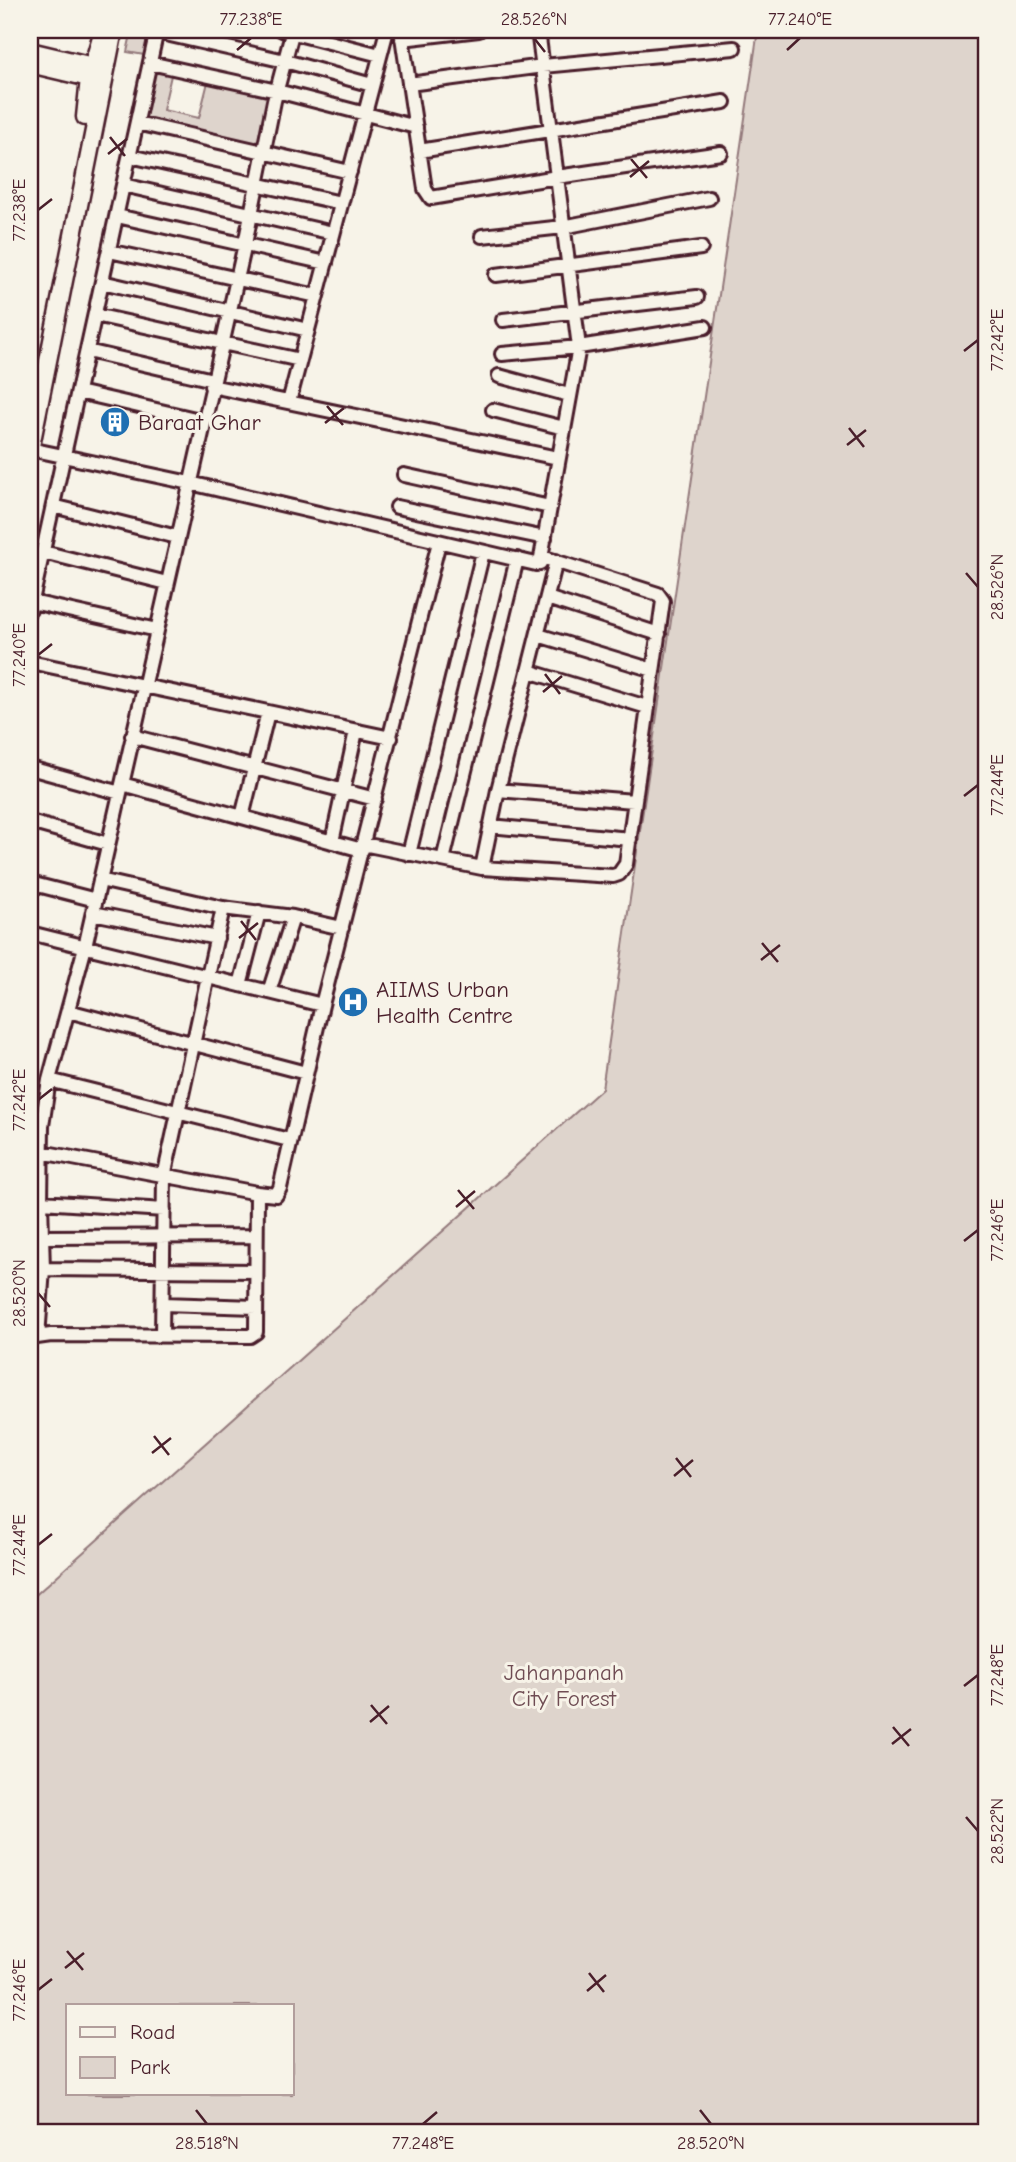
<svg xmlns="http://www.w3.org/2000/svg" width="1016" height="2162" viewBox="0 0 1016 2162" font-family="'Comic Neue',sans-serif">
<rect width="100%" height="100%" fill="#f7f3e8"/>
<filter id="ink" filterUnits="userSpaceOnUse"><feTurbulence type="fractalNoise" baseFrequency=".0143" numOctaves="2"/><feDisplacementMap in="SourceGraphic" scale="14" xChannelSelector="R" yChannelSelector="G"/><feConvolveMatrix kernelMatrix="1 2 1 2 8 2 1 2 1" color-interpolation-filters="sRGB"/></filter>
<g filter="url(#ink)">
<!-- green -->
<path fill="#ded4cc" stroke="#947a7c" stroke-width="2" fill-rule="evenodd" d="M 132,30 L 155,30 L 150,56 L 127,52 Z
M 758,30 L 986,30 L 986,2132 L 30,2132 L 30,1600 L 602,1089 ZM 68,2006 L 292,2006 L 292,2094 L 68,2094 Z
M 152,66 L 172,71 L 163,110 L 199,118 L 209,78 L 274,93 L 262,149 L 140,121 Z"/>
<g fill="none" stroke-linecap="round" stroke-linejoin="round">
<!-- street casing -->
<g stroke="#4a1f2b" stroke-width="18">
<path id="street" d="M 282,30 L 380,55
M 401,30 L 425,189 L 431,198 L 557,177 L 721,153
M 157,32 L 285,61 L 372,85
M 402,39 L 479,30
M 150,63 L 277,91 L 416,127
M 409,84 L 543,66 L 734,48
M 137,123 L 350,172
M 419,151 L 724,102
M 130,156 L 341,203
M 123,185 L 333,233
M 117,216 L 326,263
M 482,236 L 563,227 L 709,198
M 109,251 L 317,296
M 496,275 L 701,248
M 102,282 L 308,330
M 95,315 L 300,360
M 503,320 L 697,297
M 87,351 L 213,380
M 502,354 L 579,347 L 705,327
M 499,376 L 569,395
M 211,386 L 558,458
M 78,392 L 204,421
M 289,402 L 387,30
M 493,410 L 564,428
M 30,449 L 190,483 L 536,564 L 540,563 L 579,347 L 538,30
M 404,475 L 550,507
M 53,506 L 177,537
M 397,507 L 545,538
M 43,552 L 167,583
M 547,598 L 659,634
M 32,602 L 157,630
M 30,610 L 157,30
M 538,635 L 653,670
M 30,662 L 391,738
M 528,671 L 647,707
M 132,736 L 375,799
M 30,768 L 120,793
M 122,784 L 362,850
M 498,790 L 634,801
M 242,817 L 268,712
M 30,822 L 108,844
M 490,826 L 630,839
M 332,842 L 356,731
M 363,844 L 482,868 L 498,790 L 556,561
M 409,854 L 483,552
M 443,860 L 517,559
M 482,868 L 613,876 L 619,874 L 626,864 L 663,601 L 658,594 L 542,557
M 100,880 L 223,908 L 293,917 L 342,928
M 30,883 L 96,900
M 93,913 L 217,938
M 30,933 L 322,1005
M 240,985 L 259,912
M 269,992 L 293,917
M 68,1011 L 306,1073
M 49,1080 L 289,1140
M 41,1152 L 257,1193
M 41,1202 L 164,1210
M 42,1237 L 256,1236
M 43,1269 L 256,1271
M 163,1304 L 256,1307
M 162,1335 L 164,1177 L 223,908
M 38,1337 L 43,1269 L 41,1202 L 42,1126 L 49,1080 L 85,947 L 245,244 L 274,101 L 293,30
M 30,1338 L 51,1335 L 250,1336 L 256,1332 L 257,1193 L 276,1195 L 280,1188 L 322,1005 L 439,542"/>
</g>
<!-- secondary casing -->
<g stroke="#4a1f2b" stroke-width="21">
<path id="secondary" d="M 30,51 L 93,66 L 99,71
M 30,64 L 89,78 L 97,76
M 85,117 L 89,78 L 103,30
M 30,451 L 114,30"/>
</g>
<!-- street -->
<use href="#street" stroke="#f7f3e8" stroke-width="12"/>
<!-- secondary -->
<use href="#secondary" stroke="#f7f3e8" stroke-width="16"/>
</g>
</g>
<!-- ticks -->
<path fill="none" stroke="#4a1f2b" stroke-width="2.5" d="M 534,38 L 545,52M 237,50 L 251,38M 787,50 L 800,38M 110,137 L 125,156M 108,154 L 127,139M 631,159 L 647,178M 630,177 L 649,161M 38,210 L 52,199M 964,351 L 978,340M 327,406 L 343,425M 325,423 L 344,408M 849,428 L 864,447M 847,445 L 866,430M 966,573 L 978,587M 38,655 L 52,644M 545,674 L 560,694M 543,692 L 562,676M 964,796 L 978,785M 241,921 L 256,940M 239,938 L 258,923M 762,943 L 778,962M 761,960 L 780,945M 38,1100 L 52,1089M 458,1190 L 474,1209M 456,1207 L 475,1191M 964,1241 L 978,1230M 38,1293 L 50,1307M 154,1436 L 169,1455M 152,1453 L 171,1438M 676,1458 L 691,1477M 674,1476 L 693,1460M 38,1545 L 52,1534M 964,1686 L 978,1675M 371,1705 L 387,1724M 370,1722 L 389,1706M 893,1727 L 909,1746M 892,1744 L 911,1729M 966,1817 L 978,1831M 67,1951 L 83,1970M 65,1968 L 84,1953M 589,1973 L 604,1992M 38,1990 L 52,1979M 587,1991 L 606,1975M 196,2110 L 207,2124M 700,2110 L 711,2124M 423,2124 L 437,2112"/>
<!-- icons -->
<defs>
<g id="building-disc" transform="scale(1.575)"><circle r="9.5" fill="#1f6fb2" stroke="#f7f3e8"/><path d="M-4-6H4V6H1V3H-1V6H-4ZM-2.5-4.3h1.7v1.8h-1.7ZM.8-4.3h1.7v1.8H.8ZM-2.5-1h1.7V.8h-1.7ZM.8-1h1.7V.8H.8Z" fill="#fff"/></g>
<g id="hospital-disc" transform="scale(1.575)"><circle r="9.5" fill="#1f6fb2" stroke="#f7f3e8"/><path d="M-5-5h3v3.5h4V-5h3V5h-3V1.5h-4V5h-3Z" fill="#fff"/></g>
</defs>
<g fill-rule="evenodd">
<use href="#building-disc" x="115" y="422"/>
<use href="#hospital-disc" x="353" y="1002"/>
</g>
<g text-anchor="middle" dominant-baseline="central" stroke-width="6" stroke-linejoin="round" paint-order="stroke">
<!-- poi labels -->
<g font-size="23" fill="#4a1f2b" stroke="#f7f3e8" text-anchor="start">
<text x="138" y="422">Baraat Ghar</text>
<text x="376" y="989">AIIMS Urban<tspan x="376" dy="26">Health Centre</tspan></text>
</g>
<!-- park labels -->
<g font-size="23" fill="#6f4c53" stroke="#f7f3e8">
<text x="564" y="1672">Jahanpanah<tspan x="564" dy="26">City Forest</tspan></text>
</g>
</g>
<!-- margin -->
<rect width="1016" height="2162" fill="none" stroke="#f7f3e8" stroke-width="77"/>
<!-- legend -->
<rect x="66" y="2004" width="228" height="91" fill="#f7f3e8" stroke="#b29e9c" stroke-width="2"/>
<rect x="80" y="2027" width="35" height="10" fill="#f7f3e8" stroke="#b29e9c" stroke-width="2"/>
<text x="130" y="2039" font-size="21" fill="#4a1f2b">Road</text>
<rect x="80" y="2057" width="35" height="21" fill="#ded4cc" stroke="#b29e9c" stroke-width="2"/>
<text x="130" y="2074" font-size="21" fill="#4a1f2b">Park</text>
<rect x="38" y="38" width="940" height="2086" fill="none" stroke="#4a1f2b" stroke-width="2.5"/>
<g font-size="18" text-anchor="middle" fill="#4a1f2b">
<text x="251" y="25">77.238°E</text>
<text x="534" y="25">28.526°N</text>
<text x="800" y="25">77.240°E</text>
<text transform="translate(19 210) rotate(-90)" y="6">77.238°E</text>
<text transform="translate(997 340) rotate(-90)" y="6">77.242°E</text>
<text transform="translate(997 587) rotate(-90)" y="6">28.526°N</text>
<text transform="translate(19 655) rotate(-90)" y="6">77.240°E</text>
<text transform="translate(997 785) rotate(-90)" y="6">77.244°E</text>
<text transform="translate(19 1100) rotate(-90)" y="6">77.242°E</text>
<text transform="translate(997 1230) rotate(-90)" y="6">77.246°E</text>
<text transform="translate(19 1293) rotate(-90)" y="6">28.520°N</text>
<text transform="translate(19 1545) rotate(-90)" y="6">77.244°E</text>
<text transform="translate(997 1675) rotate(-90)" y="6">77.248°E</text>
<text transform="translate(997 1831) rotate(-90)" y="6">28.522°N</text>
<text transform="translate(19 1990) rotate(-90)" y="6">77.246°E</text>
<text x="207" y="2149">28.518°N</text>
<text x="423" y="2149">77.248°E</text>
<text x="711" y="2149">28.520°N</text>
</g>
</svg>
